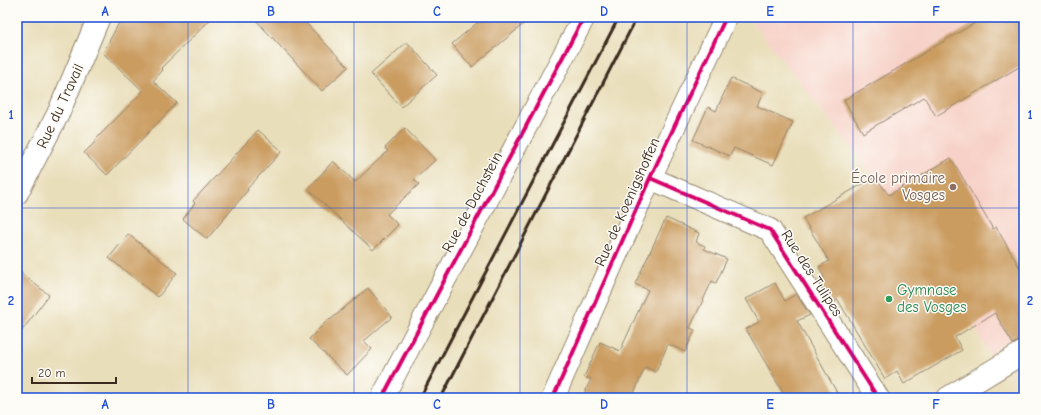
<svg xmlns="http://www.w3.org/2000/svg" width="1041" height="415" viewBox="0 0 1041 415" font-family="'Comic Neue',sans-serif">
<rect width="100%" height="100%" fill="#fdfcf7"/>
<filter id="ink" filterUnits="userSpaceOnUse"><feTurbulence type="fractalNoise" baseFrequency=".025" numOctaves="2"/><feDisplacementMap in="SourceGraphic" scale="8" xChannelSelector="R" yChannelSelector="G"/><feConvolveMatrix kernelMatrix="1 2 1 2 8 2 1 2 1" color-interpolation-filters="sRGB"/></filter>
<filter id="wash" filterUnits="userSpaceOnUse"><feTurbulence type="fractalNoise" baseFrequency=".012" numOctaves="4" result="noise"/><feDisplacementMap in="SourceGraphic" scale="16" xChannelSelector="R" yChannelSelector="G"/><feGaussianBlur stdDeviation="0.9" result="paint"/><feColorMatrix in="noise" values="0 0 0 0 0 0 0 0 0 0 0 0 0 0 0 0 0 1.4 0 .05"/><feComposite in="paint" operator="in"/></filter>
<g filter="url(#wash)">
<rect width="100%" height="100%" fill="#e9deba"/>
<!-- built -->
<path fill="#f7d1c7" d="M 751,17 L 1024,17 L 1024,333 L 990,354 L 922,237 L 750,19 Z"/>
<g id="blocks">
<!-- building -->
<path fill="#ca9c61" d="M 122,17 L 213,17 L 161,68 L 163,70 L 153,81 L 177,103 L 107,175 L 84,153 L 96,141 L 95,140 L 143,91 L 103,53 Z
M 253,17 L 300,17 L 348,67 L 322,91 Z
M 484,17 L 532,17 L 472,67 L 452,44 Z
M 985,17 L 1024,17 L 1024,64 L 936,116 L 924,97 L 863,133 L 844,100 Z
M 407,42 L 437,75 L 401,107 L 371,74 Z
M 731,78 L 763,93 L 757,106 L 793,122 L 773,165 L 734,148 L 730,156 L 693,140 L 708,107 L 716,111 Z
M 405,128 L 435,160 L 414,180 L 419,184 L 387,214 L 398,225 L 373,250 L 308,189 L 333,161 L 355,182 L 388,151 L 385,148 Z
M 258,130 L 282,151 L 247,189 L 248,190 L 207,239 L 183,219 L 195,203 L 193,201 Z
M 951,158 L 993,229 L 996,227 L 1024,275 L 1024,340 L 1018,341 L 1013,344 L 995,313 L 955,337 L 962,350 L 904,384 L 897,371 L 885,379 L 838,300 L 832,303 L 818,281 L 824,277 L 819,267 L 829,261 L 803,218 L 875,177 L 889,195 Z
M 666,218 L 699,233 L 696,242 L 705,246 L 704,249 L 727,259 L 716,283 L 712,281 L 690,328 L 695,330 L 685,352 L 668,344 L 656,372 L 645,367 L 632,398 L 582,398 L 591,379 L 584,377 L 600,342 L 620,351 L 648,290 L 635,284 Z
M 128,234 L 177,273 L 158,297 L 109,258 Z
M 17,270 L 49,295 L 17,337 Z
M 775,283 L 785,301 L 796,294 L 810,315 L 797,321 L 840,398 L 786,398 L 746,329 L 759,322 L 746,299 Z
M 368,288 L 392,317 L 364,341 L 372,349 L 347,375 L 309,339 L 329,319 L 330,320 Z"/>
</g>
</g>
<g filter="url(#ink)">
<use href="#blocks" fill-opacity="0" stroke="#92846c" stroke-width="1"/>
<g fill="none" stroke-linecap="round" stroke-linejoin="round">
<!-- street casing -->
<g stroke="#92846c" stroke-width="24">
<path id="street" d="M 650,178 L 770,230 L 878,398
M 17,193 L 58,114 L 99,17
M 382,398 L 584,17
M 553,398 L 650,178 L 726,17
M 948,398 L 1024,352"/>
</g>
<!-- street -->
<use href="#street" stroke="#fff" stroke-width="22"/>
<!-- rail -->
<path stroke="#3b2a1e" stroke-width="3" d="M 420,398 L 619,17
M 441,398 L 637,17"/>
<!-- cycleway casing -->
<g stroke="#fdfcf7" stroke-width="6">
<path id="cycleway" d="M 650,178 L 770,230 L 878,398
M 382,398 L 584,17
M 553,398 L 650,178 L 726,17"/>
</g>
<!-- cycleway -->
<use href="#cycleway" stroke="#d6006c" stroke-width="4"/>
</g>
</g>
<!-- grid -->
<path fill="none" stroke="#1d4ed8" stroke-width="1" stroke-opacity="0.55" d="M 188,17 L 188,398M 354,17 L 354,398M 520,17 L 520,398M 687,17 L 687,398M 853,17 L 853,398M 17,208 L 1024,208"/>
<!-- markers -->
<circle fill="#8d6e63" stroke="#fdfcf7" stroke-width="1.5" cx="953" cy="187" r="4"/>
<circle fill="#2e9e5b" stroke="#fdfcf7" stroke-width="1.5" cx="889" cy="299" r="4"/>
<g text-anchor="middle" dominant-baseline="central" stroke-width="3" stroke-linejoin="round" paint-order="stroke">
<!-- street labels -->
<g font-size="15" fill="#3b2a1e" stroke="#fdfcf7">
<text transform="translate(60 106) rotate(-65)">Rue du Travail</text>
<text transform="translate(472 202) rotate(-62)">Rue de Dachstein</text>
<text transform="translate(627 202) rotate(-66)">Rue de Koenigshoffen</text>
<text transform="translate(812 273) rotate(57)">Rue des Tulipes</text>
</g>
<!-- education labels -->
<g font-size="15" fill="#785e54" stroke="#fdfcf7" text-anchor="end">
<text x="945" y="178">École primaire<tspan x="945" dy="17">Vosges</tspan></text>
</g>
<!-- leisure labels -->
<g font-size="15" fill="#27864d" stroke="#fdfcf7" text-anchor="start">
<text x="897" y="290">Gymnase<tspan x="897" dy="17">des Vosges</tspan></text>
</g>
</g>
<!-- margin -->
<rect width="1041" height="415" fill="none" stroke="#fdfcf7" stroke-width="44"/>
<!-- scale -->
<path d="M32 377v6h84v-6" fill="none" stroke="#3b2a1e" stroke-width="2"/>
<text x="38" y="377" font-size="12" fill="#3b2a1e" stroke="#fdfcf7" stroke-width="3" paint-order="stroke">20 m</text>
<rect x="22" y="22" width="997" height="371" fill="none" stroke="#1d4ed8" stroke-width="1.5"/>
<g font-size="13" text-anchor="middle" font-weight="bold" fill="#1d4ed8">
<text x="105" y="16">A</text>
<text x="271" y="16">B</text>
<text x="437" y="16">C</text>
<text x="604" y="16">D</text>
<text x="770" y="16">E</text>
<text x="936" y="16">F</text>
<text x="11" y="119">1</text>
<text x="1030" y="119">1</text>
<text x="11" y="305">2</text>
<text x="1030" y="305">2</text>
<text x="105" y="409">A</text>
<text x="271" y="409">B</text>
<text x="437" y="409">C</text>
<text x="604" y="409">D</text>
<text x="770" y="409">E</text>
<text x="936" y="409">F</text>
</g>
</svg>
